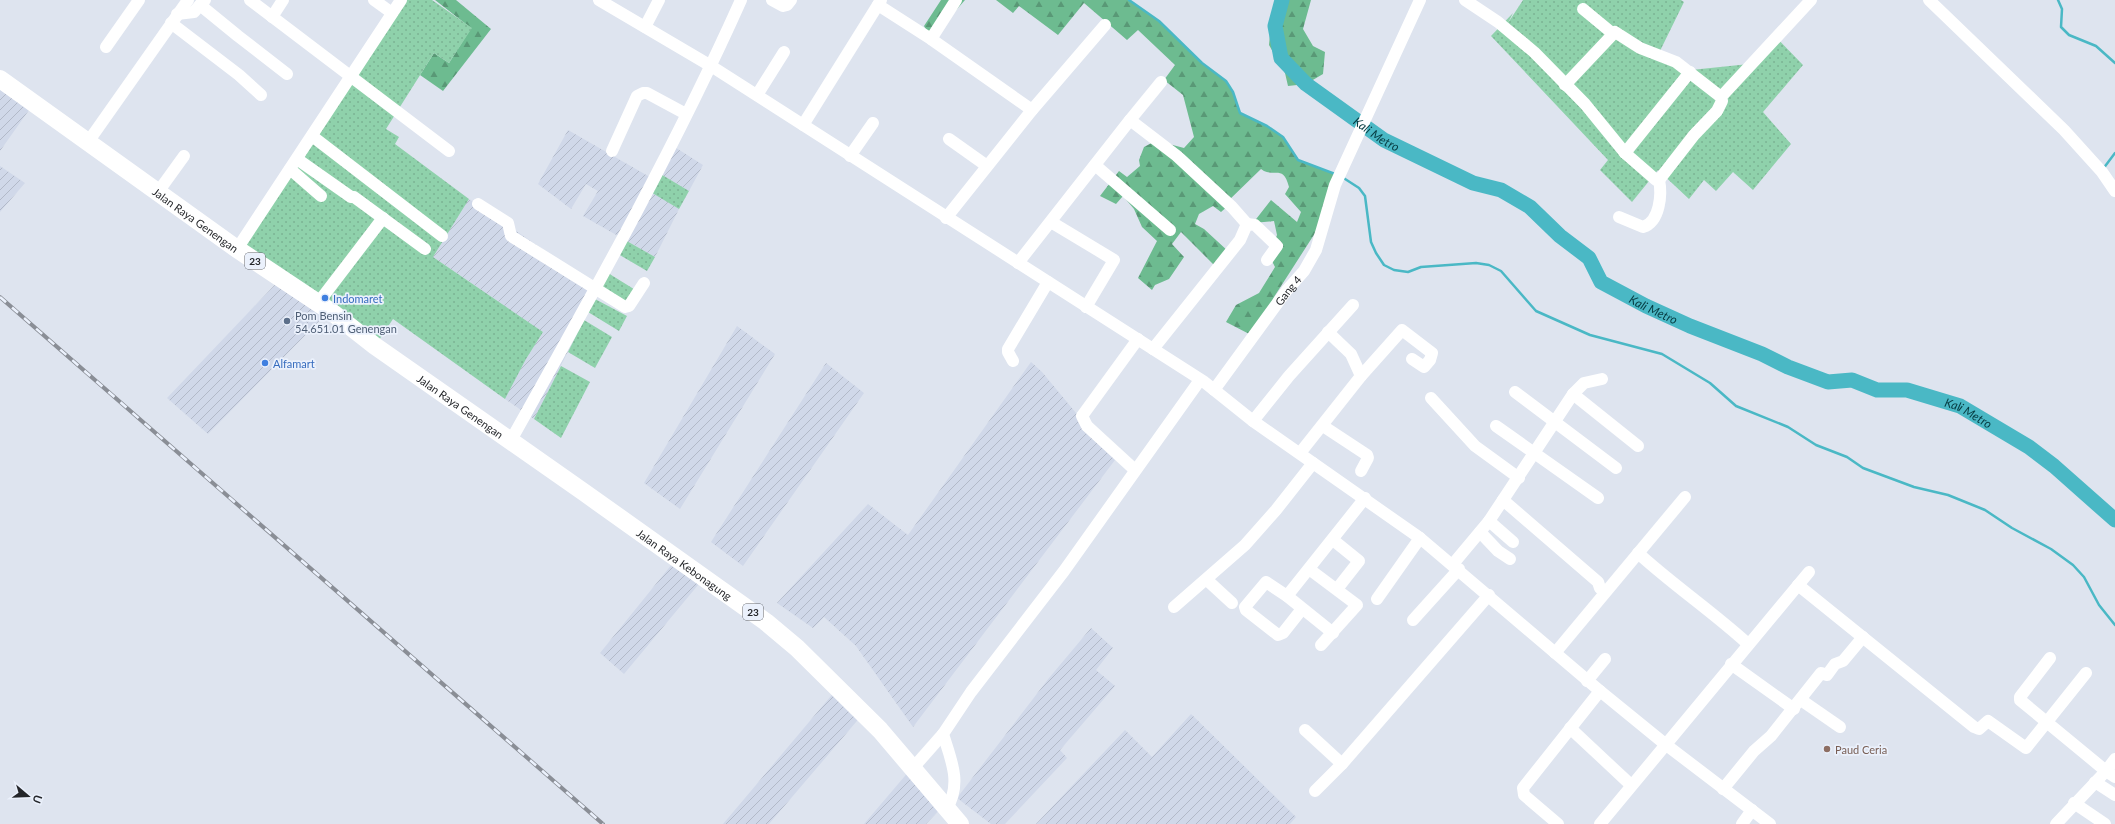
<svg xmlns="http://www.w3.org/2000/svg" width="2115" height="824" viewBox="0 0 2115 824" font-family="Lato,sans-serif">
<defs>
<pattern id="industrial-furrows" width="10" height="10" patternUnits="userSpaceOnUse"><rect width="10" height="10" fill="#d0d8e9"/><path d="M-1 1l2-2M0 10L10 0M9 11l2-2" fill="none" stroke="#b2b9c8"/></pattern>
<pattern id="forest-firs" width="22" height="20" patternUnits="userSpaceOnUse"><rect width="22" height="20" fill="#6dbb90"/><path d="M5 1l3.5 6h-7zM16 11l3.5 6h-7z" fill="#599876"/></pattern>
<pattern id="park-dots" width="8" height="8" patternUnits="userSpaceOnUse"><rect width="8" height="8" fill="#8fd1ab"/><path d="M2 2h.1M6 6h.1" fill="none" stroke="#7bb393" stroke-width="1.8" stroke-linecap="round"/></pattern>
</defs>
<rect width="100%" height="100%" fill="#dee4ef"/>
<!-- industrial -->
<path fill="url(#industrial-furrows)" d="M 0,78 L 34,103 L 0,151 Z
M 568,130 L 655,180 L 650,191 L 679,209 L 655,257 L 583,216 L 598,191 L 586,184 L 571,209 L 538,184 Z
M 673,146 L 703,165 L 689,191 L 659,173 Z
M 0,166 L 25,183 L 0,212 Z
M 469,199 L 600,288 L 534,419 L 505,399 L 526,359 L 543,332 L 433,257 Z
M 287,272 L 334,306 L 208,434 L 167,398 Z
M 737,326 L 775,354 L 680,509 L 644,483 Z
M 1031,362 L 1042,372 L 1115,460 L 913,727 L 856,646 L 824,617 L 813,628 L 777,603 L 868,504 L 908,535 Z
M 826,363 L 864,393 L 743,566 L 711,542 Z
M 681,553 L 708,573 L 624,674 L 600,653 Z
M 1091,628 L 1113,648 L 1096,670 L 1115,686 L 1060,750 L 1067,758 L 1005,824 L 991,824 L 957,798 L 1049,678 Z
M 836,690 L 862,715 L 769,824 L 723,824 Z
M 1191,714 L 1296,817 L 1290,824 L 1036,824 L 1125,730 L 1152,757 Z
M 910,770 L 943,806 L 926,824 L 864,824 Z"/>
<!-- forest -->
<path fill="url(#forest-firs)" d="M 435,0 L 456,0 L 491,29 L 443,91 L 420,75 L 434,53 L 449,63 L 471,28 Z
M 941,0 L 965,0 L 931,39 L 924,26 Z
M 996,0 L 1129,0 L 1159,21 L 1202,63 L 1226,81 L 1233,92 L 1240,113 L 1267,126 L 1283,137 L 1299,160 L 1339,176 L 1317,230 L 1274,297 L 1255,337 L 1226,322 L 1236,305 L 1259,293 L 1275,267 L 1269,255 L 1277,235 L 1274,221 L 1253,223 L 1271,200 L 1297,222 L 1301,212 L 1285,194 L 1289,187 C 1283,163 1274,179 1261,169 L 1225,204 L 1229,205 L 1221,212 L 1213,206 L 1199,214 L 1195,224 L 1204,229 L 1229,252 L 1216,267 L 1181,232 L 1172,244 L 1184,257 L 1169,279 L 1155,285 L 1152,290 L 1138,278 L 1157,241 L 1142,227 L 1134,209 L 1123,196 L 1116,204 L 1100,196 L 1119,171 L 1127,177 L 1140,166 L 1139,160 L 1144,147 L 1161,138 L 1169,144 L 1184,148 L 1194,137 L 1183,95 L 1164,80 L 1175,65 L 1138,30 L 1127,40 L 1084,3 L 1058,35 L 1019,6 L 1013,13 Z
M 1282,0 L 1311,0 L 1303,29 L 1313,46 L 1325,52 L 1323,74 L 1306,84 L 1288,86 L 1285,73 L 1269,45 L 1271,24 Z"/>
<!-- park -->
<path fill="url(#park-dots)" d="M 400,0 L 432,0 L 472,28 L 449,63 L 434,53 L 386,129 L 399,137 L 395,144 L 469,199 L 433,257 L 543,332 L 526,359 L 505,399 L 393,319 L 375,346 L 237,249 L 314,136 Z
M 1523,0 L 1681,0 L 1684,2 L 1658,55 L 1691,70 L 1749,64 L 1774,35 L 1803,65 L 1763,112 L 1791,144 L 1753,190 L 1733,172 L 1716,191 L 1704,180 L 1689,199 L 1658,170 L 1632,202 L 1600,170 L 1608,160 L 1491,36 L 1513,13 L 1508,23 Z
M 659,173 L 689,191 L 679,209 L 649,191 Z
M 625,240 L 655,257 L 647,271 L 618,254 Z
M 608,273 L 637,291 L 630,305 L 600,288 Z
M 595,299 L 627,316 L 619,331 L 588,312 Z
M 584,320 L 612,337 L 595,368 L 568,352 Z
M 561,366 L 590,382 L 561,438 L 534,419 Z"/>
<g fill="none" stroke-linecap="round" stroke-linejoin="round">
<!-- stream -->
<path stroke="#4ab8c5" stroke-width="2.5" d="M 1129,0 L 1159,21 L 1202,63 L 1226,81 L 1233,92 L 1240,113 L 1267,126 L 1283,137 L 1298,160 L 1335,174
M 2058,0 L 2062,9 L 2061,27 L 2069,35 L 2096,46 L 2115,63
M 2103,169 L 2115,153
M 1342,177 L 1359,188 L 1365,196 L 1371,242 L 1376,253 L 1384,265 L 1394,270 L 1408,272 L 1421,267 L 1476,263 L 1489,265 L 1501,271 L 1536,311 L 1590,335 L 1662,354 L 1710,383 L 1736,406 L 1788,427 L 1816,445 L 1847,457 L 1863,468 L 1914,487 L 1948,495 L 1985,510 L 2012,528 L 2051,549 L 2073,565 L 2084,577 L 2099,605 L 2115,625"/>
<!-- river -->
<path stroke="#4ab8c5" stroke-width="15" id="s1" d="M 1282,0 L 1275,26 L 1281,58 L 1306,84 L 1384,140 L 1473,183 L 1501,190 L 1530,207 L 1560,236 L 1589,258 L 1601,282 L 1646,306 L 1690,326 L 1762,354 L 1788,367 L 1828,382 L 1852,380 L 1877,390 L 1907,390 L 1960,406 L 2029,447 L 2054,466 L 2115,520"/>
<!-- minor -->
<g stroke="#fff" stroke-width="12">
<path d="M 205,0 L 200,5 L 238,36 L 287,74"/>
<path d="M 250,0 L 449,151"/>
<path d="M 374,0 L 392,13"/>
<path d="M 599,0 L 711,66 L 1203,381 L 1253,421 L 1420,538 L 1600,691 L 1665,744 L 1770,824"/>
<path d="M 772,0 L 783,6 L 787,5 L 791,0"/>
<path d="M 1465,0 L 1498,22 L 1534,52 L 1585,104 L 1625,153 L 1656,180 L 1659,180 L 1694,135 L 1717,111 L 1722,101 L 1721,97 L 1811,0"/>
<path d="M 1929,0 L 2064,130 L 2102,172 L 2115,191"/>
<path d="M 878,5 L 931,39 L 1032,110"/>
<path d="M 1583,9 L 1612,33"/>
<path d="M 177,14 L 194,12 L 200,5"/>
<path d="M 272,17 L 283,0"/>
<path d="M 171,23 L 239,75 L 261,95"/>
<path d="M 645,27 L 659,0"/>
<path d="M 931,39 L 956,0"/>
<path d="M 106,47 L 139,0"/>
<path d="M 1565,85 L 1615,32 L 1640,48 L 1676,62 L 1721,97"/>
<path d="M 757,95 L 784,52"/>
<path d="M 1130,120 L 1161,82"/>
<path d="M 803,125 L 881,0"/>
<path d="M 312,136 L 442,236"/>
<path d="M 949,139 L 987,166"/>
<path d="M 88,142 L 188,0"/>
<path d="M 612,151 L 637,96 L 643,93 L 647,93 L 686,114"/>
<path d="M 1625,153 L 1690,72"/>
<path d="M 850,156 L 873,123"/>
<path d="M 297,159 L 351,197 L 354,197 L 425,249"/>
<path d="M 1095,165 L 1170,230"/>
<path d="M 290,169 L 321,196"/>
<path d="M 158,192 L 184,156"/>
<path d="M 478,204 L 508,223 L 511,236 L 625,307 L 629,306 L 644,283"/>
<path d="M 1619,217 L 1643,227 C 1660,222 1662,194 1659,180"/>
<path d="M 946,218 L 1032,110 L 1105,25"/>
<path d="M 1051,222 L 1114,260 L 1086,307"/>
<path d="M 1247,224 L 1255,225 L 1277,246 L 1267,260"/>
<path d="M 237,249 L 401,0"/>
<path d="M 1018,263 L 1130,120 L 1177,156 L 1232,207 L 1247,224 L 1240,240 L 1153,349"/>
<path d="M 318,303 L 383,218"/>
<path d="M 1328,332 L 1351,354 L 1361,376"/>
<path d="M 1013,361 L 1008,352 L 1008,349 L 1048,282"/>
<path id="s2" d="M 1214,390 L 1287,290 L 1304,271 L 1316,250 L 1335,185 L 1420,0"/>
<path d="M 1515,392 L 1616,468"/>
<path d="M 1573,394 L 1638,446"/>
<path d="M 1431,398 L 1475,446 L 1519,478"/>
<path d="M 1253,421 L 1289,376 L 1353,305"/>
<path d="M 1323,426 L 1367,455 L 1368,458 L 1361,471"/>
<path d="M 1496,426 L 1598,498"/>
<path d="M 510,442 C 591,297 673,152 741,0"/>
<path d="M 1300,453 L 1361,376 L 1402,330 L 1432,353 L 1430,360 L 1424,367 L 1412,359"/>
<path d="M 1135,470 L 1087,426 L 1082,416 L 1138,339"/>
<path d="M 1503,500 L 1598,582 L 1600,588 L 1605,592"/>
<path d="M 1489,521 L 1513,542"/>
<path d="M 1480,532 L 1498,551 L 1510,559"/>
<path d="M 1333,540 L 1359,561 L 1337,589"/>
<path d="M 1638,553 C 1673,585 1713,612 1748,644"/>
<path d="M 1453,564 L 1489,521 L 1573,394 L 1584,383 L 1602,379"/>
<path d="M 1309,569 L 1357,605 L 1321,645"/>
<path d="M 1207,580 L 1232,603"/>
<path d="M 1798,585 L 1974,727 L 1979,729 L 1988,721 L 2026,748 L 2086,673"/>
<path d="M 1287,596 L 1333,633"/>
<path d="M 1377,599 L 1420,538"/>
<path d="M 1174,607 L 1245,545 L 1276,510 L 1313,463"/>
<path d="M 1302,609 L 1283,633 L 1278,635 L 1246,610 L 1245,607 L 1266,582 L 1287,596 L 1365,498"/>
<path d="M 1413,620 L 1459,569"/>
<path d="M 1555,653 L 1685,497"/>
<path d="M 2050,658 L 2020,697 L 2020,700 L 2106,771 L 2056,824"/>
<path d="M 1731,664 L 1794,709"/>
<path d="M 1587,681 L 1605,659"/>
<path d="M 1801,700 L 1840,727"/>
<path d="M 1570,728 L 1631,785"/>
<path d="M 1305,730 L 1342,764"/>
<path d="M 2115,759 L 2106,771 L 2115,777"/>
<path d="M 913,768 L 943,734"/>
<path d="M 2095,782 L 2115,795"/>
<path d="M 1723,789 L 1754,751 L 1771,736 L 1821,673 L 1827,675 L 1835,664 L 1843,661 L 1863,637"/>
<path d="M 1315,791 L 1342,764 L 1489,595"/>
<path d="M 2074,803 L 2105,824"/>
<path d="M 947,808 C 962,783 951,760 943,734 L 971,692 L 1064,571 L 1200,380"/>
<path d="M 1558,824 L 1524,795 L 1523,788 L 1600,691"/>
<path d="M 1600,824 L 1809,572"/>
<path d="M 1742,824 L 1752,810"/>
</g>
<!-- highway -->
<path stroke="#fff" stroke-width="18" id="s3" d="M 0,79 L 237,249 L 333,313 L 375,346 L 585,493 L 766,622 L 797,648 L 880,730 L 960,824"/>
<!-- rail casing -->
<g stroke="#8a8e96" stroke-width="4">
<path id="rail" d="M 0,297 L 603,824"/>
</g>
<!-- rail -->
<use href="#rail" stroke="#ebf1fc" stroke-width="2.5" stroke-dasharray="8" stroke-linecap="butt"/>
</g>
<!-- markers -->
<g fill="#3f7fe0" stroke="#ebf1fc" stroke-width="1.5">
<circle cx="325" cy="298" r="4"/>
<circle cx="265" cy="363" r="4"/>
</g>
<circle fill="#5c6f8a" stroke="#ebf1fc" stroke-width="1.5" cx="287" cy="321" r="4"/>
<circle fill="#8d6e63" stroke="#ebf1fc" stroke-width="1.5" cx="1827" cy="749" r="4"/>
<g text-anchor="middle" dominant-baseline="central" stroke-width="3.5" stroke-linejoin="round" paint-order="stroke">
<!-- shield labels -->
<g fill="#ebf1fc" stroke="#606369" stroke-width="1">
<rect x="245" y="253" width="20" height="16" rx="3"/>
<rect x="743" y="604" width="20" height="16" rx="3"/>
</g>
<g font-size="10" font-weight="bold" fill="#24262a">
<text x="255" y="261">23</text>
<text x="753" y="612">23</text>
</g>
<!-- street labels -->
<g font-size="11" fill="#24262a" stroke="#ebf1fc">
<text stroke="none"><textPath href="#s3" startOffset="241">Jalan Raya Genengan</textPath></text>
<text stroke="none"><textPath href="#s2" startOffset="124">Gang 4</textPath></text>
<text stroke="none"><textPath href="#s3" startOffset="565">Jalan Raya Genengan</textPath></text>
<text stroke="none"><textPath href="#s3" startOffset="839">Jalan Raya Kebonagung</textPath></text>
</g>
<!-- shop labels -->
<g font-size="11" fill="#366cbe" stroke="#ebf1fc" text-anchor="start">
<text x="333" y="298">Indomaret</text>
<text x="273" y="363">Alfamart</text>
</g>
<!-- service labels -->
<g font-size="11" fill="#4e5e75" stroke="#ebf1fc" text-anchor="start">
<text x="295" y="315">Pom Bensin<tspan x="295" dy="13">54.651.01 Genengan</tspan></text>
</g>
<!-- education labels -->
<g font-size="11" fill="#785e54" stroke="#ebf1fc" text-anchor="start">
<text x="1835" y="749">Paud Ceria</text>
</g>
<!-- water labels -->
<g font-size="12" font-style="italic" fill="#063b41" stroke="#ebf1fc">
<text stroke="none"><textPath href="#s1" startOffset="182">Kali Metro</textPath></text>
<text stroke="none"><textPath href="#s1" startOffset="517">Kali Metro</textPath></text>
<text stroke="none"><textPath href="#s1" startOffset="853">Kali Metro</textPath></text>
</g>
</g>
<!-- north arrow -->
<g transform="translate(28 796) rotate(109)" stroke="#ebf1fc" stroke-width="3" paint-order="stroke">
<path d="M0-3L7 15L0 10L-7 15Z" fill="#24262a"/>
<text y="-6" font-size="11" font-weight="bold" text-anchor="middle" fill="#24262a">U</text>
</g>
</svg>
